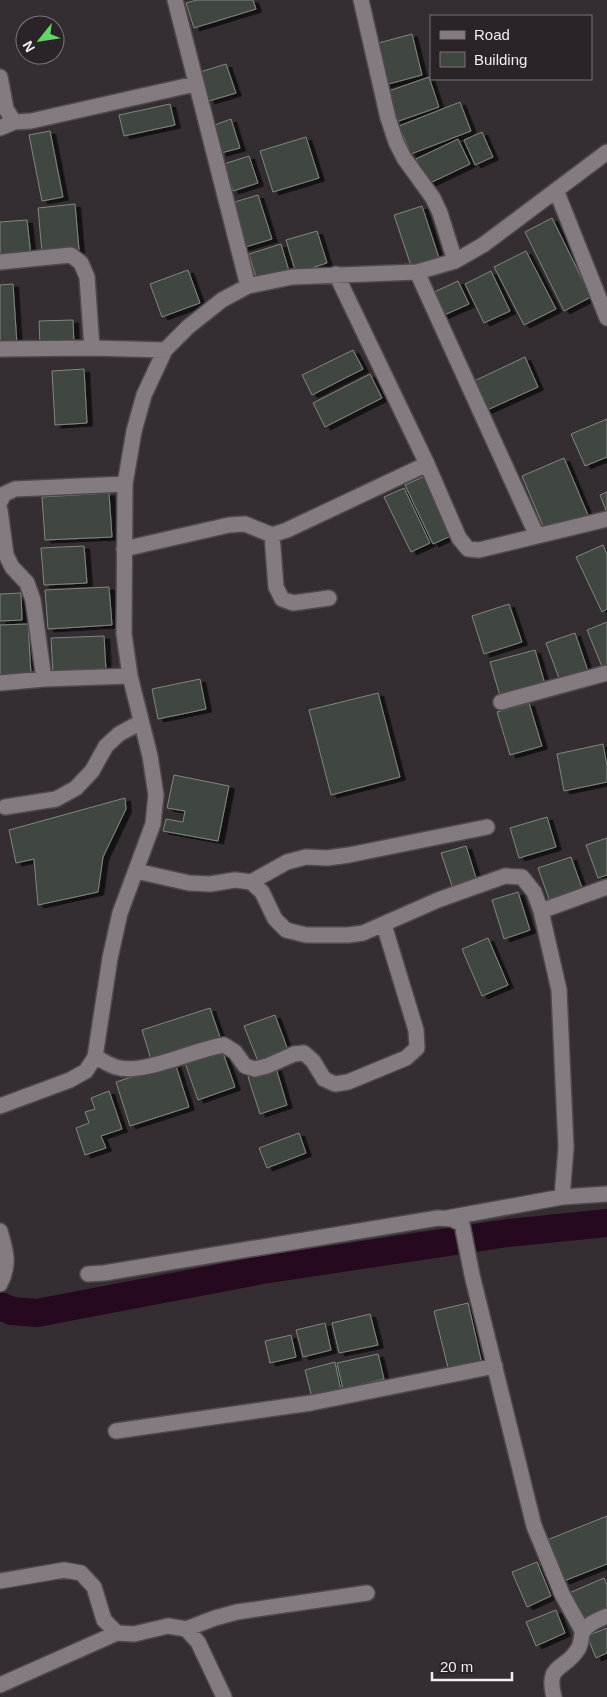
<svg xmlns="http://www.w3.org/2000/svg" width="607" height="1697" viewBox="0 0 607 1697" font-family="Helvetica,sans-serif">
<defs>
<filter id="shadow"><feDropShadow dx="5.5" dy="3" stdDeviation="0" flood-color="#0009"/></filter>
</defs>
<rect width="100%" height="100%" fill="#342d31"/>
<g fill="none" stroke-linecap="round" stroke-linejoin="round">
<!-- canal -->
<path stroke="#26091e" stroke-width="28" d="M 0,1306 L 12,1311 L 37,1313 L 262,1270 L 508,1233 L 607,1223"/>
</g>
<!-- building -->
<path fill="#404640" stroke="#808780" filter="url(#shadow)" d="M 197,0 L 253,0 L 256,9 L 194,28 L 186,3 Z
M 412,34 L 422,75 L 385,85 L 375,44 Z
M 226,64 L 236,93 L 209,101 L 200,72 Z
M 429,77 L 439,107 L 396,122 L 386,92 Z
M 460,102 L 471,131 L 411,154 L 399,126 Z
M 170,104 L 175,125 L 124,136 L 119,115 Z
M 231,119 L 240,148 L 221,153 L 212,126 Z
M 50,131 L 63,197 L 42,201 L 29,135 Z
M 482,132 L 493,157 L 475,165 L 464,140 Z
M 306,137 L 319,178 L 273,192 L 260,151 Z
M 458,139 L 470,164 L 428,184 L 416,159 Z
M 249,156 L 258,183 L 233,191 L 224,164 Z
M 258,195 L 272,239 L 242,248 L 228,204 Z
M 75,204 L 79,250 L 42,253 L 38,208 Z
M 422,206 L 439,258 L 411,266 L 394,215 Z
M 552,218 L 591,297 L 564,311 L 525,232 Z
M 27,220 L 31,256 L 0,259 L 0,222 Z
M 317,231 L 327,263 L 296,273 L 286,240 Z
M 281,244 L 289,271 L 257,281 L 249,254 Z
M 526,251 L 556,309 L 524,325 L 494,267 Z
M 188,270 L 200,303 L 162,317 L 150,284 Z
M 491,271 L 510,311 L 484,323 L 465,284 Z
M 458,281 L 469,304 L 442,316 L 432,293 Z
M 13,284 L 17,345 L 0,346 L 0,285 Z
M 73,320 L 74,345 L 40,346 L 39,321 Z
M 353,350 L 363,369 L 312,395 L 302,375 Z
M 525,357 L 538,387 L 485,411 L 472,382 Z
M 84,369 L 87,423 L 55,425 L 52,371 Z
M 370,374 L 382,398 L 325,427 L 313,403 Z
M 607,419 L 607,457 L 585,466 L 571,434 Z
M 564,458 L 588,515 L 546,533 L 522,476 Z
M 425,476 L 453,535 L 433,544 L 405,485 Z
M 404,488 L 430,543 L 411,552 L 384,497 Z
M 607,492 L 607,513 L 600,495 Z
M 109,493 L 112,537 L 45,540 L 42,497 Z
M 603,545 L 607,554 L 607,609 L 602,612 L 576,557 Z
M 84,546 L 87,583 L 44,585 L 41,548 Z
M 109,587 L 112,625 L 48,629 L 45,590 Z
M 21,593 L 22,620 L 0,621 L 0,594 Z
M 509,604 L 522,642 L 484,654 L 472,616 Z
M 607,622 L 607,668 L 603,669 L 587,630 Z
M 28,624 L 31,674 L 0,675 L 0,625 Z
M 575,633 L 588,671 L 560,681 L 546,643 Z
M 104,636 L 106,671 L 53,674 L 51,638 Z
M 535,650 L 545,684 L 500,696 L 490,662 Z
M 200,679 L 206,709 L 158,719 L 152,689 Z
M 378,693 L 400,777 L 331,795 L 309,710 Z
M 529,703 L 542,746 L 510,755 L 497,712 Z
M 603,744 L 607,766 L 607,782 L 564,791 L 557,754 Z
M 174,775 L 229,786 L 218,841 L 163,831 L 166,819 L 183,822 L 185,811 L 167,808 Z
M 125,798 L 126,809 L 103,857 L 98,892 L 38,905 L 34,859 L 16,863 L 9,830 Z
M 547,817 L 556,847 L 519,858 L 510,828 Z
M 607,838 L 607,875 L 598,878 L 586,845 Z
M 466,846 L 478,884 L 454,892 L 441,853 Z
M 571,857 L 582,888 L 549,899 L 538,868 Z
M 518,892 L 530,930 L 504,939 L 492,900 Z
M 488,938 L 508,985 L 482,996 L 462,949 Z
M 210,1008 L 221,1040 L 152,1063 L 142,1030 Z
M 275,1015 L 289,1053 L 259,1064 L 244,1026 Z
M 221,1047 L 235,1087 L 198,1100 L 184,1060 Z
M 175,1063 L 189,1107 L 130,1126 L 116,1082 Z
M 276,1068 L 287,1105 L 260,1114 L 248,1077 Z
M 109,1091 L 122,1129 L 101,1136 L 106,1148 L 85,1155 L 76,1128 L 89,1123 L 85,1112 L 95,1109 L 91,1098 Z
M 299,1133 L 306,1153 L 267,1168 L 259,1148 Z
M 468,1303 L 482,1364 L 449,1372 L 434,1311 Z
M 370,1314 L 378,1345 L 339,1353 L 332,1323 Z
M 325,1323 L 331,1350 L 303,1357 L 296,1330 Z
M 291,1335 L 296,1357 L 270,1363 L 265,1341 Z
M 378,1354 L 384,1379 L 343,1389 L 337,1363 Z
M 335,1362 L 341,1391 L 312,1398 L 305,1370 Z
M 607,1516 L 607,1564 L 564,1581 L 547,1540 Z
M 537,1562 L 551,1596 L 527,1607 L 512,1572 Z
M 604,1578 L 607,1585 L 607,1610 L 580,1621 L 569,1593 Z
M 556,1610 L 565,1633 L 536,1646 L 526,1622 Z
M 607,1628 L 607,1653 L 596,1658 L 587,1636 Z"/>
<g fill="none" stroke-linecap="round" stroke-linejoin="round">
<!-- street casing -->
<g stroke="#4f494d" stroke-width="18">
<path id="street" d="M 175,0 L 248,286
M 361,0 L 388,118 L 396,142 L 404,158 L 433,198 L 440,213 L 455,261
M 0,77 L 6,109 L 14,122 L 31,121 L 195,84
M 0,128 L 14,122
M 556,190 L 607,318
M 0,262 L 71,255 L 81,263 L 87,277 L 92,348
M 417,272 L 537,536
M 336,274 L 427,464 L 459,538 L 468,549 L 479,550 L 607,519
M 0,349 L 92,348 L 165,350
M 0,502 L 4,494 L 15,489 L 125,484
M 0,510 L 6,555 L 12,567 L 27,583 L 33,600 L 44,679
M 272,535 L 276,587 L 282,599 L 293,603 L 329,598
M 124,549 L 229,525 L 245,524 L 272,535 L 287,530 L 427,464
M 0,683 L 44,679 L 130,676
M 501,702 L 607,673
M 5,807 L 56,799 L 76,788 L 92,771 L 106,746 L 119,734 L 141,722
M 136,871 L 189,883 L 210,884 L 235,880 L 251,882 L 262,892 L 275,919 L 286,930 L 306,935 L 348,935 L 363,933 L 438,900 L 505,876 L 522,877 L 534,892 L 541,911 L 559,990 L 566,1148 L 562,1197
M 251,882 L 287,862 L 306,857 L 327,858 L 349,855 L 487,827
M 541,911 L 607,887
M 95,1057 C 102,1060 109,1065 116,1067 C 142,1076 195,1049 224,1045 L 235,1052 L 245,1066 L 255,1069 L 267,1066 L 294,1054 L 304,1053 L 313,1061 L 324,1079 L 335,1084 L 348,1082 L 406,1058 L 417,1048 L 416,1030 L 384,925
M 0,1106 L 70,1080 L 86,1071 L 95,1057 L 110,958 L 120,913 L 153,824 L 156,795 L 150,756 L 130,676 L 124,634 L 125,484 L 134,431 L 144,395 L 165,350 L 188,327 L 222,300 L 248,286 L 292,277 L 417,272 L 455,261 L 483,245 L 607,152
M 447,1218 L 562,1197 L 607,1194
M 0,1231 C 6,1251 10,1265 0,1284
M 88,1274 L 104,1273 L 438,1218 L 452,1219 L 462,1224 L 472,1275 L 534,1526 L 562,1594 L 583,1632
M 116,1431 L 311,1403 L 495,1366
M 0,1581 L 64,1570 L 81,1573 L 94,1587 L 104,1620 L 117,1633 L 134,1634 L 168,1626 L 186,1629 L 198,1642 L 224,1697
M 186,1629 L 215,1618 L 237,1612 L 367,1593
M 0,1685 L 117,1633
M 554,1697 C 545,1663 565,1671 578,1649 C 581,1645 581,1639 582,1634 C 586,1624 598,1620 607,1616"/>
</g>
<!-- street -->
<use href="#street" stroke="#837b80" stroke-width="15"/>
</g>
<!-- legend -->
<rect x="430" y="15" width="162" height="65" fill="#2a2327" stroke="#7a7477"/>
<rect x="440" y="31" width="25" height="8" fill="#837b80" stroke="#7a7477"/>
<text x="474" y="40" font-size="15" fill="#f2edf0">Road</text>
<rect x="440" y="52" width="25" height="15" fill="#404640" stroke="#7a7477"/>
<text x="474" y="65" font-size="15" fill="#f2edf0">Building</text>
<!-- north arrow -->
<g transform="translate(40 40) rotate(240)"><circle r="24" fill="#2a2327" stroke="#7a7477"/>
<path d="M0-4L9 19L0 12L-9 19Z" fill="#66d466"/>
<text y="-8" font-size="14" font-weight="bold" text-anchor="middle" fill="#f2edf0">N</text>
</g>
<!-- scale -->
<path d="M432 1672v8h80v-8" fill="none" stroke="#f2edf0" stroke-width="2.5"/>
<text x="440" y="1672" font-size="15" fill="#f2edf0" stroke="#2a2327" stroke-width="4" paint-order="stroke">20 m</text>
</svg>
